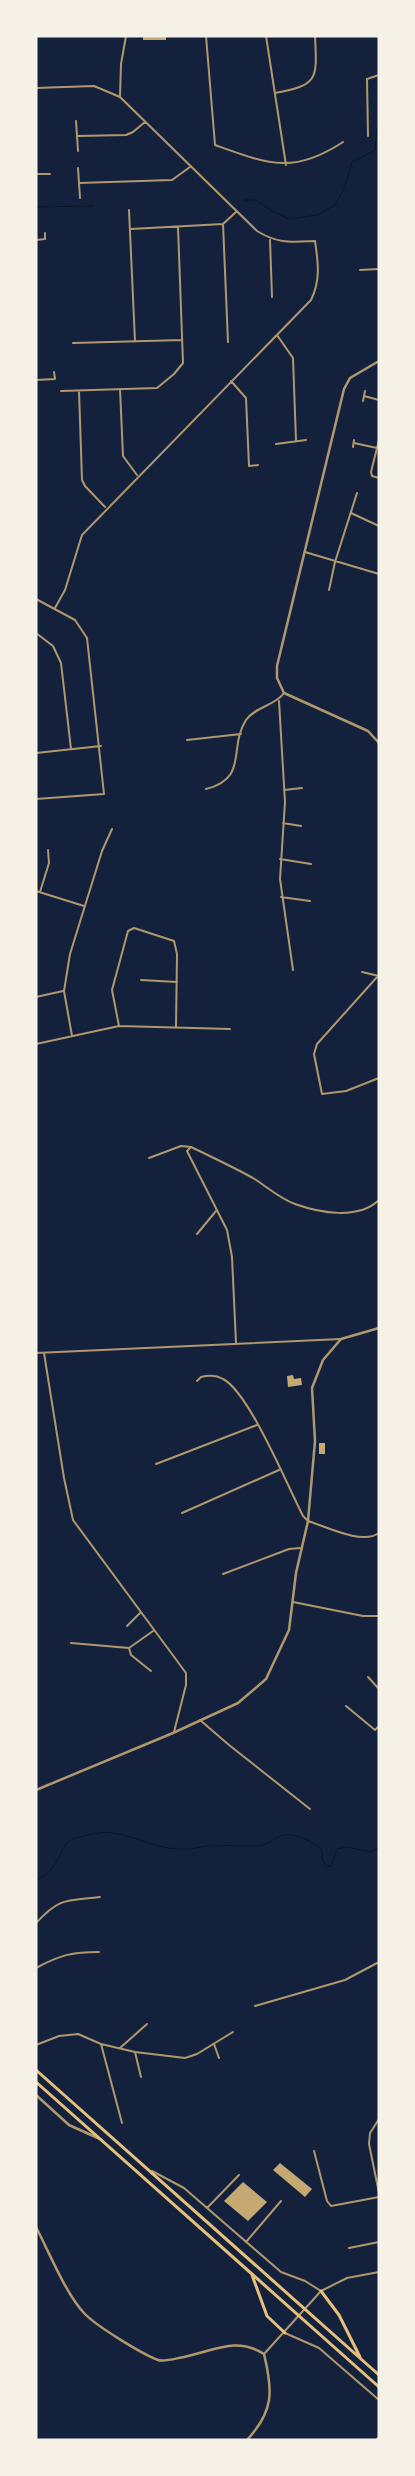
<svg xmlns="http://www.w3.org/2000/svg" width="415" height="2476" viewBox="0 0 415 2476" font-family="Poppins,sans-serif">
<rect width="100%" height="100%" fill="#14213d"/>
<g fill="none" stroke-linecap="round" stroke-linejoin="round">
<!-- stream -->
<path stroke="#0b132b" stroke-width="1" d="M 244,200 L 256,200 L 272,211 L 289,219 L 318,215 L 336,204 L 346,184 L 352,162 L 375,150 L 379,110
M 36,207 L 93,206
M 36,1880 C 62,1871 57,1842 76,1838 C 88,1835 101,1831 113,1833 C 139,1837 160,1851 187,1849 C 195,1849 202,1846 210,1846 C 226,1845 243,1846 259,1846 C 268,1845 273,1839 280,1836 C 293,1831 312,1841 322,1850 L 322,1859 L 326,1866 L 331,1866 L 337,1849 L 347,1847 L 372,1852 L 379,1847"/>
</g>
<!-- building -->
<path fill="#c6a872" d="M 143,36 L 166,36 L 166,40 L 143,40 Z
M 293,1375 L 294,1379 L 301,1378 L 302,1385 L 288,1387 L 287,1376 Z
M 319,1443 L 325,1443 L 325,1454 L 319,1454 Z
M 280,2163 L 312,2189 L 305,2197 L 273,2170 Z
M 243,2182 L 267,2202 L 248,2221 L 224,2201 Z"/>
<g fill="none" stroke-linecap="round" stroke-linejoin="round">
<!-- minor -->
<path stroke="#b1986c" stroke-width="2" d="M 206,36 L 215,145 C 268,164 293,175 343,142
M 266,36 L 286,165
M 36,88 L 94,86 L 120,97 L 257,231 C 278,244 291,242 315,241 C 318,262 321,280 311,300 L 82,535 L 65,590 L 55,608
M 275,93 C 319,85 317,79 315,36
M 120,96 L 121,64 L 126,36
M 76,121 L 78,151
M 77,136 L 126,135 L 133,132 L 145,122
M 368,136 L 367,79 L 379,75
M 78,168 L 80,198
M 36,174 L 50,174
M 79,183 L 172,180 L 190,167
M 129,210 L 135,341
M 223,224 L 228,342
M 131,229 L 223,224 L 236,212
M 36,240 L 45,239 L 45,233
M 270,240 L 272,297
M 360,270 L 379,269
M 277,335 L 293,358 L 296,441
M 73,343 L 182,340
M 36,380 L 55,379 L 54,372
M 231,381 L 246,398 L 249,466 L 258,465
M 120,389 L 123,456 L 137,475
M 61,391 L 157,388 L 174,374 L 183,363 L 178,227
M 79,391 L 82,480 L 85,486 L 105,507
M 364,396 L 379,400
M 363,401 L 365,391
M 379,440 L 371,472 L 372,476 L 379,478
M 354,443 L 377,448
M 276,444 L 306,440
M 353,447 L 354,440
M 351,513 L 379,526
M 305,552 L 379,574
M 329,590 L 335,562 L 357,493
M 36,599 L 75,620 L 87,638 L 104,794 L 36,799
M 36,633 L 53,646 L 61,663 L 71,749
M 279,701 L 285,802 L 280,879 L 293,970
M 187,740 L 241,734
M 36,753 L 101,746
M 206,789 C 249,778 228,748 246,720 C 256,706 275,706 284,693
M 284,790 L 302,788
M 283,823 L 301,826
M 280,859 L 311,864
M 36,891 L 84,906
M 40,892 L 49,863 L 48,850
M 281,897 L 310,901
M 362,972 L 379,976
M 378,976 L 317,1044 L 314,1054 L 322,1094 L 346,1091 L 379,1078
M 141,980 L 177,982
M 36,997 L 63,991
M 119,1026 L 112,990 L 128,931 L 134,928 L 174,941 L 177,954 L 176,1027
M 72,1036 L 64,991 L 70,954 L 102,851 L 112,829
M 36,1044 L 119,1026 L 230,1029
M 191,1147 L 187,1151 L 227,1230 L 232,1257 L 236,1343
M 149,1158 L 181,1146 L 191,1147 C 212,1157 233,1167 253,1178 C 266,1186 280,1199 295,1204 C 320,1213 358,1220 379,1200
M 197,1234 L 216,1211
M 36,1353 L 341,1339
M 44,1353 L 64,1478 L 73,1520 L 186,1673 L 186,1685 L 174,1732
M 197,1381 L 201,1377 C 209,1375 216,1375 223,1379 C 249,1392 288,1487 303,1516 L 308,1521 C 327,1527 362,1545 379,1533
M 156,1464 L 257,1425
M 182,1513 L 279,1470
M 223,1574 L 289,1549 L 300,1548
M 293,1602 L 363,1616 L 379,1616
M 127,1626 L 140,1613
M 71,1643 L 129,1648 L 153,1631
M 129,1648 L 131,1655 L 151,1671
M 368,1677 L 379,1689
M 346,1706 L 375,1730 L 379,1726
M 200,1720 L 229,1745 L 310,1809
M 36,1923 C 60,1897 66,1901 100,1897
M 36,1968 C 60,1955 72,1952 99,1952
M 255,2006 L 345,1980 L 379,1962
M 101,2044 L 122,2123
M 214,2044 L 219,2058
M 36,2045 L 59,2036 L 78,2034 L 101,2044 L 135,2052 L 185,2058 L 197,2054 L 233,2032
M 120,2048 L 147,2024
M 135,2052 L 141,2077
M 379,2119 L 370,2133 L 369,2144 L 379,2193
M 314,2151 L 327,2201 L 331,2206 L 379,2197
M 152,2171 L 184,2188 L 281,2272 L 305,2281 L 321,2291
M 207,2208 L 239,2175
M 246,2242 L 281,2201
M 349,2248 L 379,2242
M 285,2333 L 319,2348 L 379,2400
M 264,2354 L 321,2291 L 347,2278 L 379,2272
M 376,2440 L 379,2437"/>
<!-- tertiary -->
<path stroke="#b1986c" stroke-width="2.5" d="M 379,361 L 350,378 L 344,389 L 277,666 L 277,678 L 284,693 L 368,731 L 379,743
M 36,1790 L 173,1733 L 238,1703 L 266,1679 L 289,1630 L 296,1573 L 308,1521 L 315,1441 L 312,1388 L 323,1360 L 341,1339 L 379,1328
M 36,2095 L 69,2125 L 100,2139
M 36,2227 C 49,2252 66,2294 84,2313 C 96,2326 142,2354 158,2360 C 165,2362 177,2358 184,2357 C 214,2351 236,2336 264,2354 C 273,2391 274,2411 247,2440"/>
<!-- primary -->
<path stroke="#e5c07b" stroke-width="3" d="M 36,2070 L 379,2375
M 36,2082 L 379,2387
M 252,2275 L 267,2316 L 285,2333
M 321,2291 L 339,2315 L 360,2357"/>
</g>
<!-- border -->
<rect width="415" height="2476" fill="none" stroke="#f6f1e7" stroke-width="75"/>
</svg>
